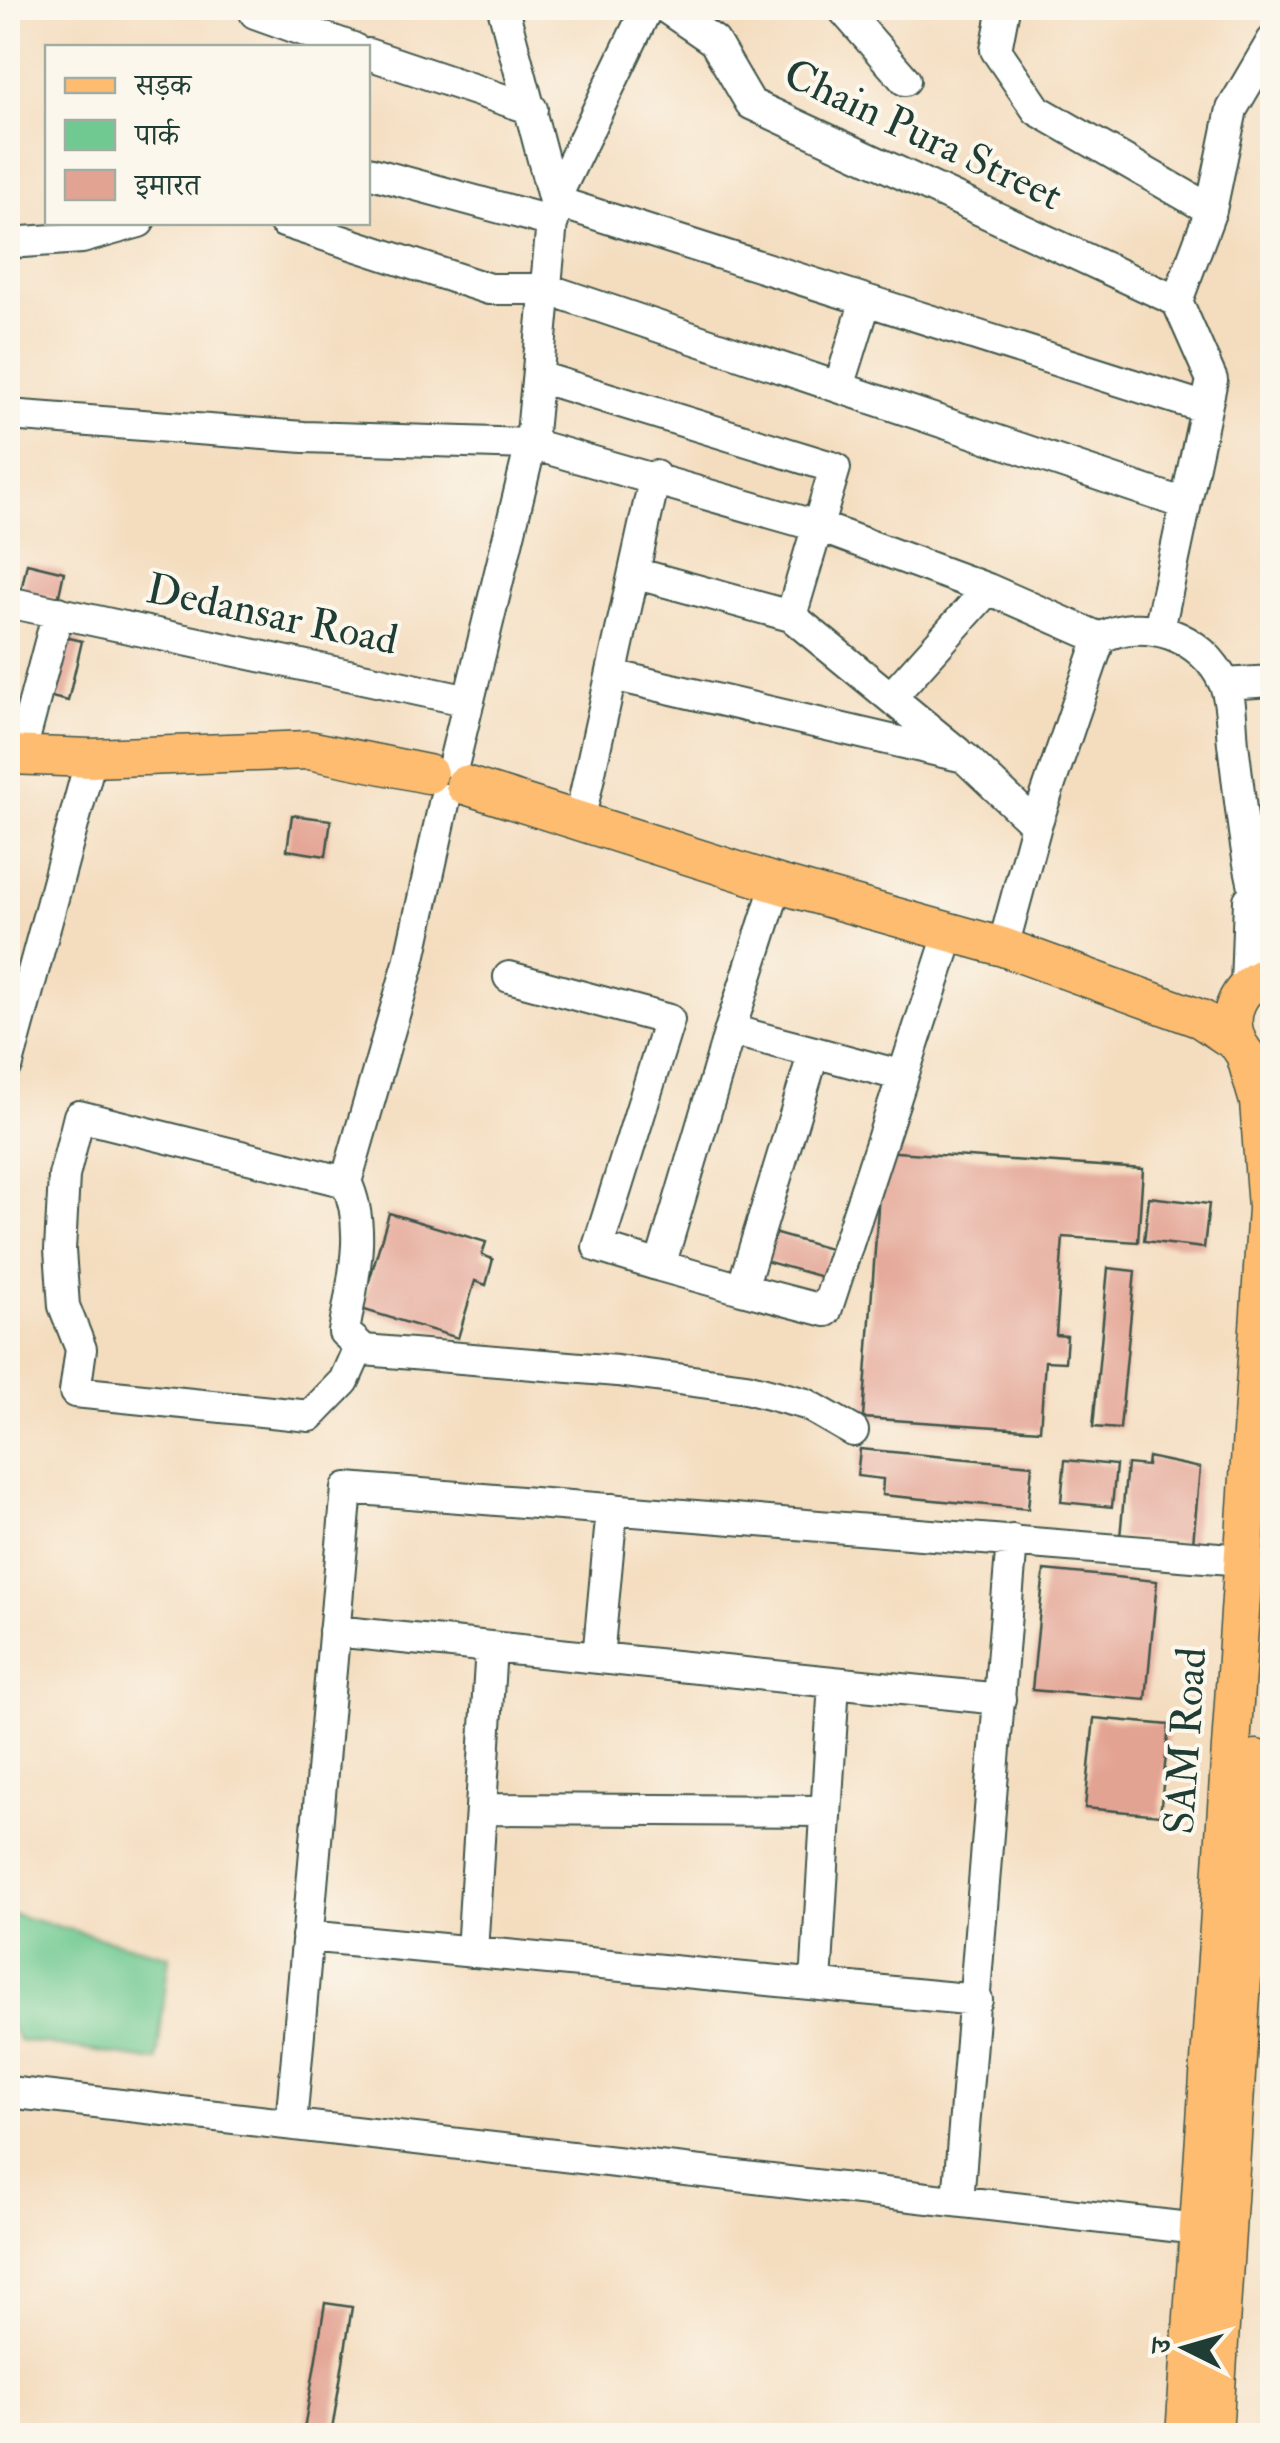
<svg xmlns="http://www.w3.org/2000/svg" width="1280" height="2443" viewBox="0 0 1280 2443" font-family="'IM FELL Double Pica','Noto Serif Devanagari',serif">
<rect width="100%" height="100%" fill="#fbf7ec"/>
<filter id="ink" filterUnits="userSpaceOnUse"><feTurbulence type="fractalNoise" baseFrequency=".01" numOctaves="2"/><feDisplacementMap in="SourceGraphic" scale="20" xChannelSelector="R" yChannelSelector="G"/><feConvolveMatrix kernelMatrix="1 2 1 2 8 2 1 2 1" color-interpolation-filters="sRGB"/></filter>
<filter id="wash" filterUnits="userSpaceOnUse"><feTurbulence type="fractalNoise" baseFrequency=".0048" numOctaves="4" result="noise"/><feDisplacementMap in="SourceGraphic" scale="40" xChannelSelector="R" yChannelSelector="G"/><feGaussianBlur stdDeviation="2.25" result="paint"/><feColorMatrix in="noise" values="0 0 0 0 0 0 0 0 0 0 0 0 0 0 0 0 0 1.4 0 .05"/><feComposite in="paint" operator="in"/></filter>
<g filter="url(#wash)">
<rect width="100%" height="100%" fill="#f4ddbf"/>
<!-- green -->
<path fill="#6fc991" stroke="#478362" stroke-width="2.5" d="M 8,1913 L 169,1956 L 157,2061 L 19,2040 L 8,2020 Z"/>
<g id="blocks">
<!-- building -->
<path fill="#e3a393" d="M 27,563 L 64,572 L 58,600 L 21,591 Z
M 53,634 L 82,641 L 68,701 L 39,694 Z
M 292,815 L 331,820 L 326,856 L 287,850 Z
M 882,1151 L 1143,1169 L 1138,1242 L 1063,1237 L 1056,1335 L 1067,1336 L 1065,1362 L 1045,1361 L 1040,1430 L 863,1418 Z
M 1149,1197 L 1209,1204 L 1204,1248 L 1144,1241 Z
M 389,1213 L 486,1242 L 482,1255 L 493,1259 L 486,1285 L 475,1281 L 458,1338 L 361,1309 Z
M 773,1233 L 830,1249 L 822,1277 L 765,1261 Z
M 1108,1268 L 1135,1271 L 1120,1429 L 1093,1427 Z
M 860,1449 L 1032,1465 L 1028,1509 L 882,1495 L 883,1479 L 857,1476 Z
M 1148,1457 L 1200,1468 L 1193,1543 L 1120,1537 L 1127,1464 L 1147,1466 Z
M 1065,1460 L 1116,1465 L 1112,1507 L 1061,1502 Z
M 1044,1570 L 1157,1581 L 1146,1700 L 1032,1690 Z
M 1094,1718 L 1169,1725 L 1160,1815 L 1085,1808 Z
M 325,2303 L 352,2307 L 331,2436 L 303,2436 Z"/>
</g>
</g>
<g filter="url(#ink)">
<use href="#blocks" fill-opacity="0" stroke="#3f5549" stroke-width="2.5"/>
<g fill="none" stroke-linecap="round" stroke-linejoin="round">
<!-- minor casing -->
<g stroke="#3f5549" stroke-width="34">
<path id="minor" d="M 647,8 L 554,201 L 1206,408
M 666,8 L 714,41 L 751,104 L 1177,301
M 842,8 L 905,80
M 1004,8 L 996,50 L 1037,110 L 1211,210
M 255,13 L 353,48
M 368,54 L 532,109
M 368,172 L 553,222
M 284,222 L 489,289 L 547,289 L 1185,504
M 8,243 L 82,238 L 139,222
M 539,377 L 835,468 L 791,616
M 839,387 L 866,300
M 8,415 L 304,437 L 531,444 L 817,526 L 988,589 L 1100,638
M 634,573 L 791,616 L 957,752
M 8,602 L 469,701
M 1159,630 L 1212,380 L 1177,301 L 1211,210 L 1232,109 L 1272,41
M 612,675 L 964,757 L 1036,825
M 1225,684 L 1272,681
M 891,697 L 988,589
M 20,755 L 58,612
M 454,762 L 531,444 L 554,201 L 503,8
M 579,822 L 655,476
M 1003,947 L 1036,825 L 1100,638 C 1144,615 1203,636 1224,683 C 1232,699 1231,725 1233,744 C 1242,810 1245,880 1272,941
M 509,977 L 669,1020 L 598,1247 L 660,1266
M 1246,986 L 1249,900
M 730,1030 L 777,883
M 8,1064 L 91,758
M 903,1076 L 814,1052 L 742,1289 L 826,1311 L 950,932
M 346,1182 C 368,1228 352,1284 344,1332 L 364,1350 L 617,1371 L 746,1388 L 806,1404 L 853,1431
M 742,1289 L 660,1266 L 730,1030 L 814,1052
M 359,1347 L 344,1381 L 310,1416 L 75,1392 L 81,1349 L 64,1306 L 60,1250 L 64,1176 L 79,1116 L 346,1182 L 409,963 L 445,799
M 334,1631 L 1000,1699
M 598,1658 L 612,1509
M 481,1809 L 826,1811
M 307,1936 L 977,2000
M 472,1952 L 491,1647
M 816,1984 L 834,1682
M 8,2092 L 1198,2229
M 291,2124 L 347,1488 L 1243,1560
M 958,2201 L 1012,1540"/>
</g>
<!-- major casing -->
<g stroke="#3f5549" stroke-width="41">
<path id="major" d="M 8,755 L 91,758 L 309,750 L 428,774
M 465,785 L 782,885 L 1003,947 L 1201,1019 L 1236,1042
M 1244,1053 C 1221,1022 1235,983 1272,975
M 1185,2436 L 1267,1208 L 1259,1102 L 1245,1054
M 1213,2436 L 1256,1759"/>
</g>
<!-- minor -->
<use href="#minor" stroke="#fff" stroke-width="30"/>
<!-- major -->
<use href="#major" stroke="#fdbc70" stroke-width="38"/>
</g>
</g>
<g text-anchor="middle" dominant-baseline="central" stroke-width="8" stroke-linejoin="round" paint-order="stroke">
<!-- street labels -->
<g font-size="42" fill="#1f3d34" stroke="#fbf7ec">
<text transform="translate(923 135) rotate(25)">Chain Pura Street</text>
<text transform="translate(272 615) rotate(12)">Dedansar Road</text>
<text transform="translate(1186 1741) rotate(-86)">SAM Road</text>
</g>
</g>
<!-- margin -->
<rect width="1280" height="2443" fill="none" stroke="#fbf7ec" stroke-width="40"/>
<!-- legend -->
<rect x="45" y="45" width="325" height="180" fill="#fbf7ec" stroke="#a3ada2" stroke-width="2.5"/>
<rect x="65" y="78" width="50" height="15" fill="#fdbc70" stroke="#a3ada2" stroke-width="2.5"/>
<text x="135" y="95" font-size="30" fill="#1f3d34">सड़क</text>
<rect x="65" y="120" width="50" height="30" fill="#6fc991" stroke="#a3ada2" stroke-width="2.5"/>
<text x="135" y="145" font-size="30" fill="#1f3d34">पार्क</text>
<rect x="65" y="170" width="50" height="30" fill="#e3a393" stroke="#a3ada2" stroke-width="2.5"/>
<text x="135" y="195" font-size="30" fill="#1f3d34">इमारत</text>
<!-- north arrow -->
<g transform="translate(1185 2348) rotate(275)" stroke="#fbf7ec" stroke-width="8" paint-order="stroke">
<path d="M0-8L18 38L0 25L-18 38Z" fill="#1f3d34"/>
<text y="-15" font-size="28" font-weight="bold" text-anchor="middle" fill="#1f3d34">उ</text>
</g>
</svg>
